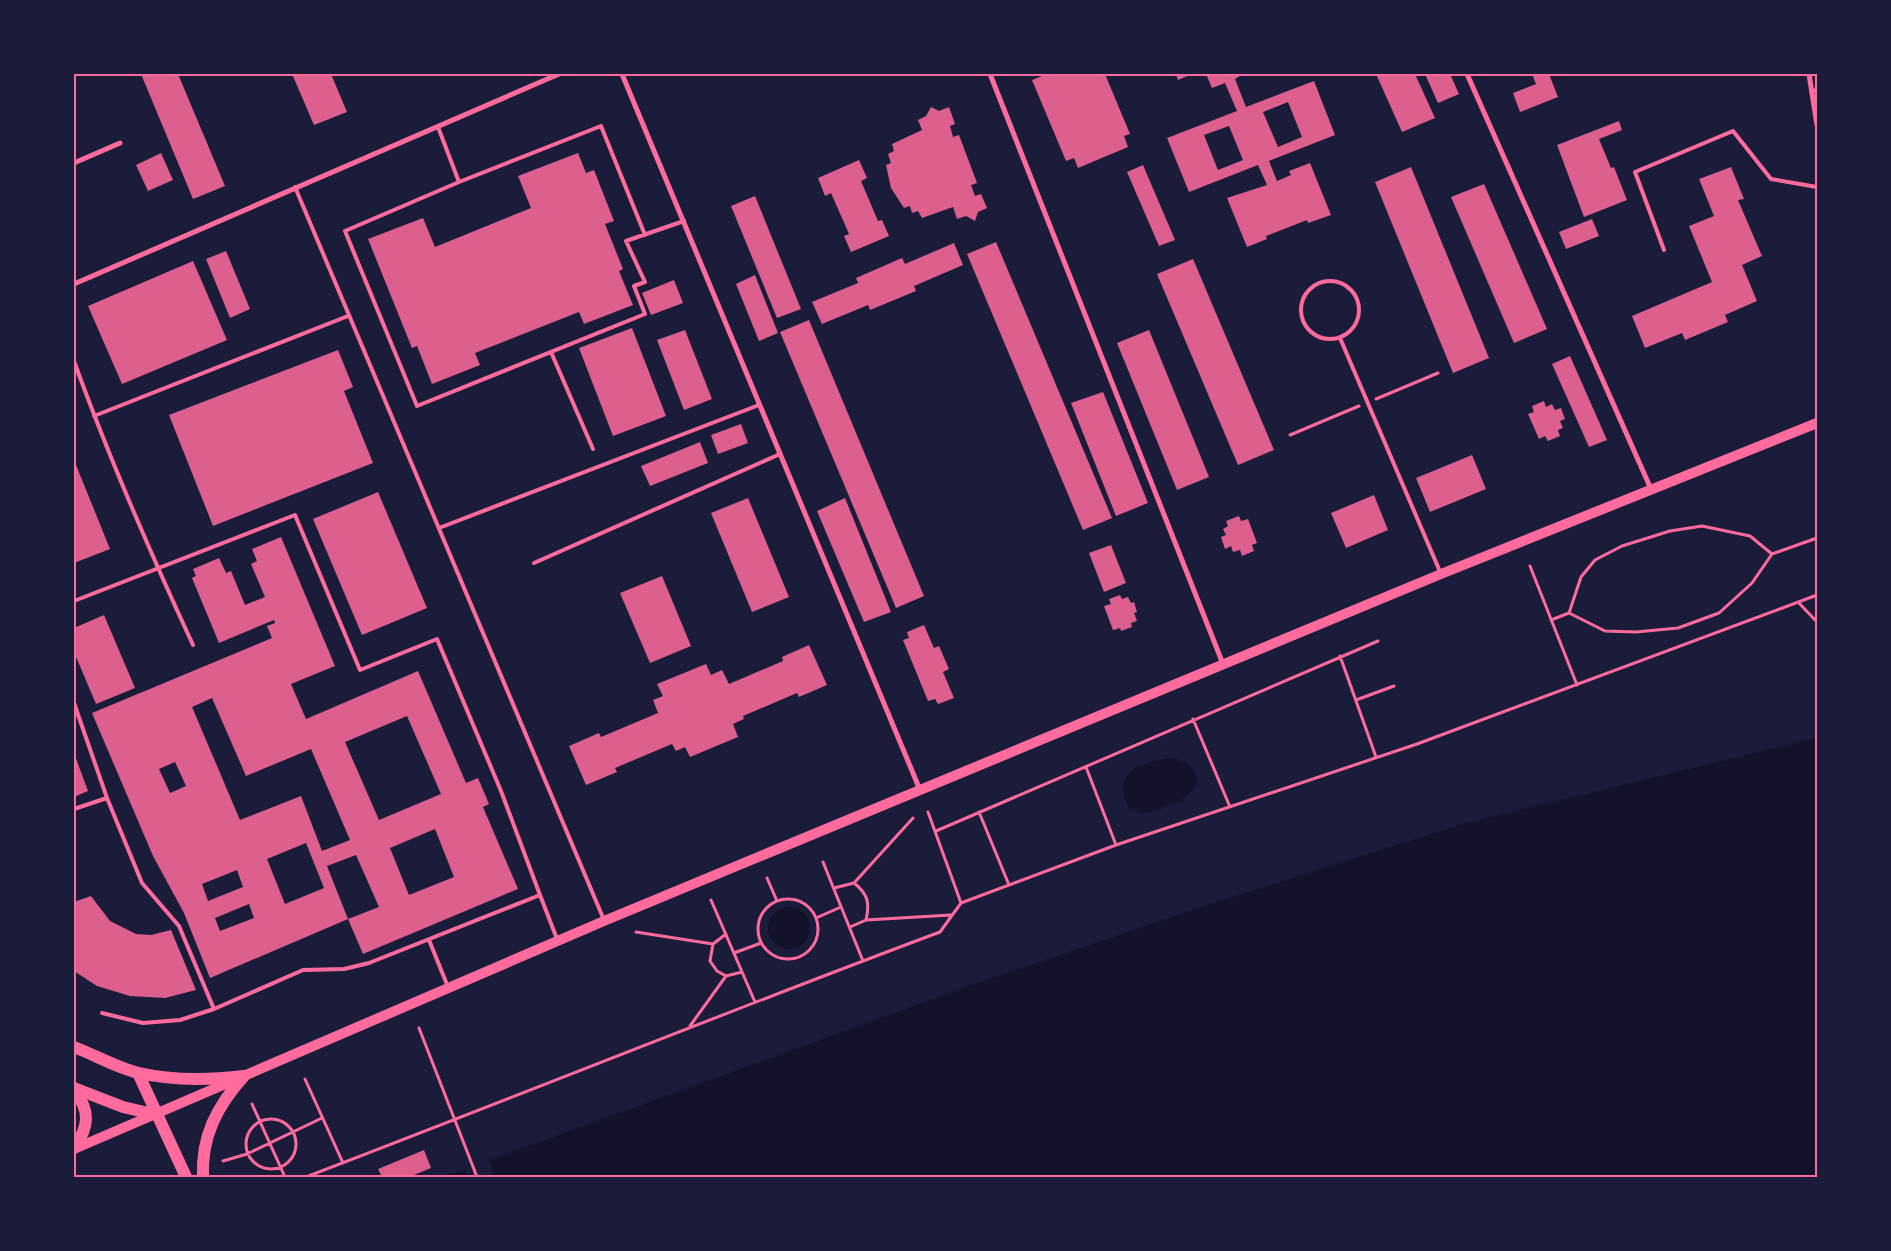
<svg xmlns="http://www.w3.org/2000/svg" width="1891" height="1251" viewBox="0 0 1891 1251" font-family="Cabin,sans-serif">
<rect width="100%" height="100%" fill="#1b1b3a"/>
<!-- water -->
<path fill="#12122b" d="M 1817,738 L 1817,1177 L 443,1177 L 980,982 L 1211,904 L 1466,823 Z
M 1171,758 C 1182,760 1188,762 1194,771 C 1208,797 1160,810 1143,814 L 1129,808 C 1111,771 1141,762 1171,758 Z
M768 928a21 21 0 1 1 42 0a21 21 0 1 1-42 0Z"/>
<!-- pier -->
<path fill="#1b1b3a" d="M 489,1159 L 494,1177 L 468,1177 L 464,1169 Z"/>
<!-- building -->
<path fill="#dd5f8e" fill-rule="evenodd" d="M 141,74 L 178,74 L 225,186 L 193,199 Z
M 292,74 L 331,74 L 347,112 L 314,125 Z
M 1047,74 L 1105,74 L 1130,134 L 1124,136 L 1128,147 L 1078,168 L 1074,158 L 1066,161 L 1032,80 Z
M 1176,74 L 1192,74 L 1178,80 Z
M 1206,74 L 1243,74 L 1235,79 L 1246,107 L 1314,81 L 1335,135 L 1269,161 L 1277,181 L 1291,175 L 1289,171 L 1310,163 L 1331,215 L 1308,223 L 1307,220 L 1266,236 L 1267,239 L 1247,247 L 1227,198 L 1267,185 L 1258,165 L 1189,192 L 1167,138 L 1237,111 L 1225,83 L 1212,88 ZM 1288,102 L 1302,137 L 1278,147 L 1263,112 ZM 1229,126 L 1243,160 L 1218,170 L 1204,135 Z
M 1376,74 L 1415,74 L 1435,118 L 1402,132 Z
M 1425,74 L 1450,74 L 1459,94 L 1438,103 Z
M 1532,74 L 1549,74 L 1558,97 L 1520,112 L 1513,93 L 1536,84 Z
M 931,107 L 939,111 L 949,107 L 955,124 L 950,126 L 953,137 L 959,135 L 977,183 L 971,185 L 975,196 L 981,194 L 987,208 L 978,212 L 975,221 L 966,216 L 957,219 L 953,207 L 922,218 L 918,211 L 912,213 L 910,206 L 904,208 L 891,188 L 886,165 L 891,163 L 888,154 L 894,151 L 892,144 L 922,130 L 918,120 L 926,116 Z
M 1619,121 L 1622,130 L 1599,139 L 1611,168 L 1614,167 L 1627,200 L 1584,217 L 1557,145 Z
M 161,153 L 173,180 L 148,191 L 136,165 Z
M 578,153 L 586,173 L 594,170 L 614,221 L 605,224 L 623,269 L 619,271 L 633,305 L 584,324 L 579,312 L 475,353 L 480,365 L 432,384 L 417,346 L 412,348 L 368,239 L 423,218 L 435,247 L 531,208 L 518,176 Z
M 859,160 L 867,178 L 861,181 L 878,221 L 882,220 L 889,236 L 851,252 L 844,236 L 849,234 L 831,193 L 825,196 L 818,178 Z
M 1143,165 L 1175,240 L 1159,246 L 1127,172 Z
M 1411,167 L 1489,358 L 1453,373 L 1375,182 Z
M 1731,167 L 1744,199 L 1738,200 L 1762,256 L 1742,265 L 1757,301 L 1725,315 L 1728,322 L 1685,340 L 1682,333 L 1645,348 L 1632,316 L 1712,282 L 1689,226 L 1714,216 L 1699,179 Z
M 1484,184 L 1547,329 L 1514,343 L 1451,197 Z
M 755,196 L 801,309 L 777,318 L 731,206 Z
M 1592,219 L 1599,236 L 1566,249 L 1559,232 Z
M 996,242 L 1112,518 L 1083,530 L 967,254 Z
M 954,243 L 963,265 L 914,286 L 916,291 L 870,310 L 868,305 L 822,324 L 812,302 L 858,283 L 856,278 L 902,258 L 905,264 Z
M 226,251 L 250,309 L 230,318 L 206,259 Z
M 1193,259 L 1274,450 L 1238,465 L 1157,274 Z
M 193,261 L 227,340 L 122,384 L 88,306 Z
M 755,275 L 778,333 L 759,341 L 736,284 Z
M 674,280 L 683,303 L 651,315 L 642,293 Z
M 809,320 L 924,596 L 896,608 L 780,332 Z
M 632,328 L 666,416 L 613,436 L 579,348 Z
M 685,330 L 712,399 L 684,410 L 657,340 Z
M 1149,330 L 1209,477 L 1177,490 L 1117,343 Z
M 338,350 L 353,387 L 344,391 L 373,463 L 213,526 L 169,415 Z
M 1570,356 L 1607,440 L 1589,447 L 1552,364 Z
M 1103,392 L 1148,503 L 1116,516 L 1071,403 Z
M 1544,401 L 1546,407 L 1552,404 L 1555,410 L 1561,408 L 1565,419 L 1560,421 L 1563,428 L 1558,430 L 1560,436 L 1548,441 L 1545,436 L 1539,439 L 1528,414 L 1534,412 L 1532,406 Z
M 741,424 L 748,443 L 718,454 L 711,435 Z
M 700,442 L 708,463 L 650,486 L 641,466 Z
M 1472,455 L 1486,489 L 1430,512 L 1416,478 Z
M 74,460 L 110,549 L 74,563 Z
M 378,492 L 427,608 L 362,635 L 313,519 Z
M 1374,495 L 1388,530 L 1346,548 L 1331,513 Z
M 748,498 L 789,597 L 752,612 L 711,513 Z
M 845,498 L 891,612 L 864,622 L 817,511 Z
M 1239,516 L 1241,521 L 1248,519 L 1257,543 L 1252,545 L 1254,551 L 1242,556 L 1240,550 L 1233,552 L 1231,546 L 1225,549 L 1221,537 L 1226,535 L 1223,529 L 1228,526 L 1226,521 Z
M 281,537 L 335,666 L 291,684 L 306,719 L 418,671 L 466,783 L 478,778 L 489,804 L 483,807 L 518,889 L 363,954 L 348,919 L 379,907 L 356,855 L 327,866 L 348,919 L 210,978 L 184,913 L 153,856 L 92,713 L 272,638 L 267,626 L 275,623 L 274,620 L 219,643 L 192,578 L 196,576 L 193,569 L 219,558 L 226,573 L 231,571 L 245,605 L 265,597 L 251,564 L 257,561 L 252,549 ZM 212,698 L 246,776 L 311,749 L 350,840 L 322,851 L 301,796 L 240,820 L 192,707 ZM 407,716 L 441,794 L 379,820 L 345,742 ZM 175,762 L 186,786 L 170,793 L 159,769 ZM 435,829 L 454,877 L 409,895 L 390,848 ZM 306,843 L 324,888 L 285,904 L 267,859 ZM 237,870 L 243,887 L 208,901 L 202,884 ZM 249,904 L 254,918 L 220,931 L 215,918 Z
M 1111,545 L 1126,583 L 1104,592 L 1089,553 Z
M 662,576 L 691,646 L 650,663 L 620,593 Z
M 1120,595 L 1122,599 L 1128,597 L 1131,603 L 1134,602 L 1137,612 L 1134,613 L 1137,621 L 1131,623 L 1132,627 L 1121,631 L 1120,628 L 1113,630 L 1104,606 L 1111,604 L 1109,599 Z
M 104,615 L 135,688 L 96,704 L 74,652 L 74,628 Z
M 924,625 L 934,648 L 939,646 L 949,669 L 943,672 L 954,698 L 938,704 L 935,699 L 928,701 L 903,640 L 909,638 L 907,632 Z
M 809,645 L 827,685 L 799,697 L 797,693 L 743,716 L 744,719 L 733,724 L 738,737 L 690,757 L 685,747 L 676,751 L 672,744 L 615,768 L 617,772 L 586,785 L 569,746 L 599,733 L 601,737 L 658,713 L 653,700 L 663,696 L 657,684 L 706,664 L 711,675 L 722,670 L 729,684 L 783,661 L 782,657 Z
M 74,753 L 88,791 L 74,797 Z
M 91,896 L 110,921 L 136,934 L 151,935 L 171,930 L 196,990 L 165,998 L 130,996 L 97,986 L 74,971 L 74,902 Z
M 424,1150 L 431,1168 L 409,1177 L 382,1177 L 378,1169 Z"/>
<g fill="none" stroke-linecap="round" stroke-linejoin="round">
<!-- path -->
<path stroke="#ff6b9d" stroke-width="3" d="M 1376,399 L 1438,373
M 1290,435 L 1359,406
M 1530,566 L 1577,685
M 1799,603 L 1817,622
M 1569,613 L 1581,577 L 1595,560 L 1622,546 L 1670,531 L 1702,526 L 1750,536 L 1772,554
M 1551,620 L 1569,613 L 1605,631 L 1636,632 L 1678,628 L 1719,613 L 1752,583 L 1772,554 L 1817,538
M 1340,656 L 1376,757
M 1356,700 L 1394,686
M 1193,719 L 1230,807
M 1086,767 L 1116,845
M 928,812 L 961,903
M 979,812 L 1009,885
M 936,831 L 1378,641
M 823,862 L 863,961
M 767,878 L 777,901
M 854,883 L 913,818
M 834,888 L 854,883 C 868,894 870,903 866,920 L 850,927
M758 929a30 30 0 1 1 60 0a30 30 0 1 1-60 0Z
M 711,900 L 755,1002
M 816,918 L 841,907
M 866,920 L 951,915
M 636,932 L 713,944
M 726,934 L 713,944 L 710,961 L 717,971 L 726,976 L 742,972
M 734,953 L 761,943
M 690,1026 L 726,976
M 419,1028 L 477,1177
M 305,1079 L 343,1163
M 252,1104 L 285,1177
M246 1144a25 25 0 1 1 50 0a25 25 0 1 1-50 0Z
M 223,1161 L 247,1154 L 322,1118
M 306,1177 C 518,1096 728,1011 940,932 L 961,903 L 1116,845 L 1417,744 L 1817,595"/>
<!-- service -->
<path stroke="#ff6b9d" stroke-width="4" d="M 1812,91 L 1817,90
M 438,127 L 459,182
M 295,187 L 604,920
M 645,235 L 601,126 L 459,182 L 345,231 L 417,406 L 645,314 L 634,286 L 645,282 L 626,241 L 684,221
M 1664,250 L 1635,172 L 1733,131 L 1771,179 L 1817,187
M1301 310a29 29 0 1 1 58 0a29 29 0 1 1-58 0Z
M 1340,338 L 1441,574
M 551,352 L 593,449
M 74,361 C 109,458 150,552 193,645
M 94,416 L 348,316
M 439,528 L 759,405
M 534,563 L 780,454
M 74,601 L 295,515 L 360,670 L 437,639 L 501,791 L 540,895 L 369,963 L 344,969 L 303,970 L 214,1009 L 180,1020 L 143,1023 L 102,1013
M 74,703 L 107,798 L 142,883 L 179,926 L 214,1009
M 74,809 L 107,798
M 540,895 L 557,939
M 429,940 L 448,987"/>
<!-- minor -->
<path stroke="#ff6b9d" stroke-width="5" d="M 622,74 L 920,790
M 990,74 L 1223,664
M 1467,74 L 1651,489
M 1809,74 L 1817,125
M 74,163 L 120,143
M 74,284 L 559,74"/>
<!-- secondary -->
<path stroke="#ff6b9d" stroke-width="10" d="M 74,1149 L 604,921 L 1441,574 L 1817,423"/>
<!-- primary -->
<path stroke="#ff6b9d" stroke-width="12" d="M 74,1047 C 95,1055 117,1068 139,1073 C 174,1081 209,1080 244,1076
M 138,1073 L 186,1177
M 74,1088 L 123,1107 L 157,1115
M 74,1090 C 91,1111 89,1127 74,1148
M 203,1177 C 201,1137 217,1106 244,1076"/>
</g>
<!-- border -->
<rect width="1891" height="1251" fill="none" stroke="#1b1b3a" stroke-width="150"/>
<rect x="75" y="75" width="1741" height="1101" fill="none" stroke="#ff6b9d" stroke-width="2"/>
</svg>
